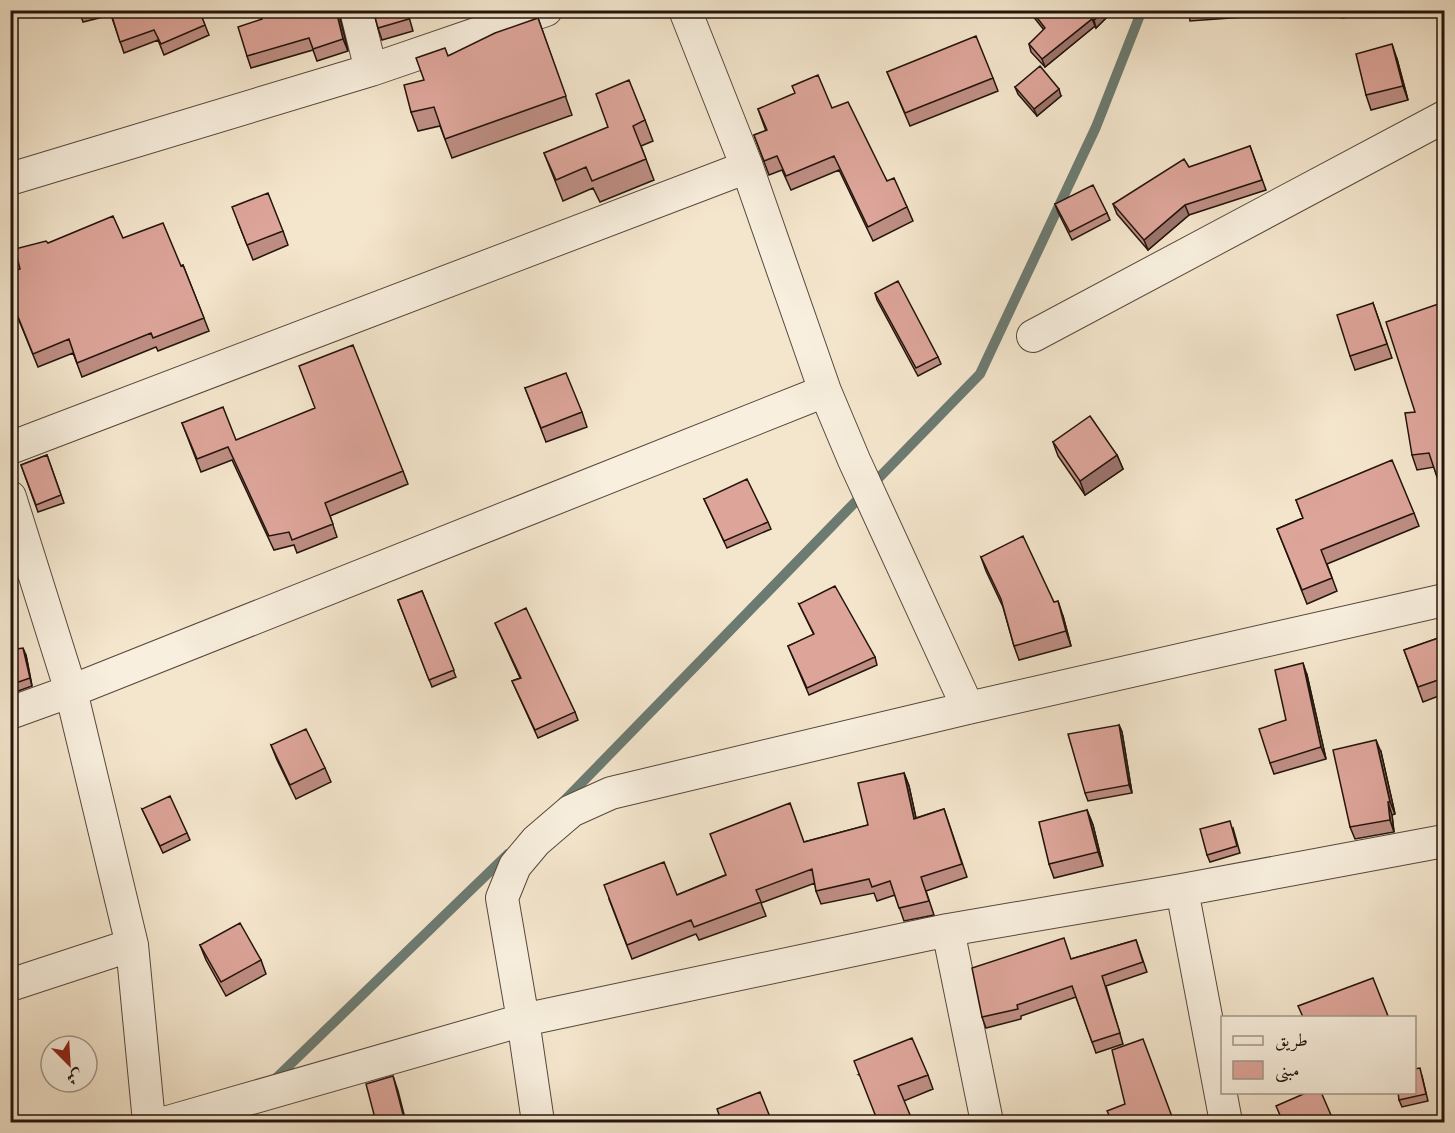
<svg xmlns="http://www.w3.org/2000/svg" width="1455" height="1133" viewBox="0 0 1455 1133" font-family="'EB Garamond',Amiri,serif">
<rect width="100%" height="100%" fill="#f4e6cd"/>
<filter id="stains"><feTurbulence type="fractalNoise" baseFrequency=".00333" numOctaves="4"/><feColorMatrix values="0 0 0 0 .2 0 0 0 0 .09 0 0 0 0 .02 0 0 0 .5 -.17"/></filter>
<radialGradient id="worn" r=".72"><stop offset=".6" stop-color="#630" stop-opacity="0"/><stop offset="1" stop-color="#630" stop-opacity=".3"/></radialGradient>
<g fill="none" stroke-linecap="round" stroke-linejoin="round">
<!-- stream -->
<path stroke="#6c7b72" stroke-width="10" d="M 563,802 L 980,374 L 1096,127 L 1142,10
M 271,1083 L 508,854"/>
<!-- minor casing -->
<g stroke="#57483c" stroke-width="34">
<path id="minor" d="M 356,10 L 371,70
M 685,10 L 747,167 L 825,391 L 854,460 L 968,708
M 10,179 L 371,70 L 546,10
M 1033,336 L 1444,117
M 10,448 L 747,167
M 10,497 L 71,691 L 132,945 L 149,1122
M 10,713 L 71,691 L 825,391
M 1182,890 L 1226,1122
M 948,930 L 987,1122
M 10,985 L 132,945
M 168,1122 L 523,1020 L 948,930 L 1182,890 L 1444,841
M 538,1122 L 523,1020 L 502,898 L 515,866 L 536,841 L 571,811 L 611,793 L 968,708 L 1444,600"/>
</g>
<!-- minor -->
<use href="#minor" stroke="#f8efde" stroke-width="32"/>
</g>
<!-- wall -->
<path fill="#be8e84" stroke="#23140c" stroke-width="1.5" d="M 79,10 L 199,10 L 209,35 L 164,55 L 158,40 L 124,53 L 111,15 L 83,22 Z
M 257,10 L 339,10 L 339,14 L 348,51 L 317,61 L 313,50 L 251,68 L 247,56 L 261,19 Z
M 407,10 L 413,31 L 382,40 L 378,28 Z
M 1028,10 L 1114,10 L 1096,28 L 1095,26 L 1045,67 L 1031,52 L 1029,44 L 1044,30 Z
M 1188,10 L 1271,10 L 1272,15 L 1190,21 Z
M 1339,10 L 1406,10 L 1342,18 Z
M 538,18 L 572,115 L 452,158 L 440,126 L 418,131 L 411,112 L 424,80 L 448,56 Z
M 1397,59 L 1408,100 L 1371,110 L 1366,95 Z
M 887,72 L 993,78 L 998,91 L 910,126 Z
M 1015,87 L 1061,96 L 1037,116 L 1018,94 Z
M 832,108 L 907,207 L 913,221 L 873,241 L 839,170 L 791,190 L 782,170 L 769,175 L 754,135 L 766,131 L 758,109 Z
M 645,120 L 653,141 L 641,146 L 654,180 L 600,202 L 593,188 L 563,201 L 544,153 Z
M 1250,146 L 1266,190 L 1189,215 L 1148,250 L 1117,214 L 1113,204 Z
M 1055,204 L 1107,213 L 1110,220 L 1072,240 L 1058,212 Z
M 238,222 L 283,231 L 288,245 L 253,260 Z
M 123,238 L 181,266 L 183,265 L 209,331 L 158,351 L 156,347 L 82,377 L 73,353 L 38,367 L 10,298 L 48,243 Z
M 875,293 L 938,357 L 941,364 L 918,376 L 877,300 Z
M 1444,302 L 1444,385 L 1443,386 L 1444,398 L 1444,494 L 1443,494 L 1434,467 L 1417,470 L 1412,455 L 1415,412 Z
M 1373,303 L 1392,358 L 1355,370 L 1350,356 Z
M 525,388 L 582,412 L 587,427 L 546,442 Z
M 182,423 L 236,440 L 403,471 L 408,484 L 330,516 L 337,537 L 297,553 L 294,545 L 274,550 L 232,460 L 201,472 Z
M 1053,442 L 1117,455 L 1123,469 L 1085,495 L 1058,456 Z
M 47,455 L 64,503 L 38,512 L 21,465 Z
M 704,499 L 768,522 L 771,529 L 727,548 Z
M 1296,500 L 1414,513 L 1419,526 L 1327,564 L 1337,591 L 1307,604 L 1277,529 L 1303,518 Z
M 981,557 L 1054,602 L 1063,616 L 1071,646 L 1019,660 L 1014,646 L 1003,607 L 986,571 Z
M 422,591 L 456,677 L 432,687 L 398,600 Z
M 799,604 L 875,657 L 877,665 L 809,695 L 788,646 L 814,635 Z
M 495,623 L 575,712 L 578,720 L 538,738 L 512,681 L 520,678 Z
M 1444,636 L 1444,694 L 1423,702 L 1404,650 Z
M 10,650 L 26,655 L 32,686 L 10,694 Z
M 1307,675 L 1326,759 L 1274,774 L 1270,763 L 1286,720 Z
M 1119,725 L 1122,732 L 1132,793 L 1088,801 L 1085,793 Z
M 271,745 L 325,768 L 331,782 L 296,799 L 277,760 Z
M 1381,752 L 1395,814 L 1392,815 L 1394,832 L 1355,839 L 1350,827 Z
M 904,773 L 909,786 L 916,818 L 944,809 L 967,877 L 926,891 L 934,915 L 904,921 L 895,895 L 877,901 L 874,893 L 821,904 L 816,891 L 815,883 L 761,903 L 766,916 L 699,940 L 696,934 L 632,959 L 609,899 L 677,895 L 804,842 L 868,825 Z
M 142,809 L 187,833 L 190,840 L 163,853 Z
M 1087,810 L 1093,825 L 1103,866 L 1054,878 L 1049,864 Z
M 1233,828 L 1240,853 L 1210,862 L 1207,855 Z
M 10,851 L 15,863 L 10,865 Z
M 1136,940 L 1147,972 L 1106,986 L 1123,1044 L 1096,1053 L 1076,997 L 1021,1016 L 1021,1019 L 986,1028 L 982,1017 L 1071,959 Z
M 200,945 L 261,960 L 266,974 L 226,996 L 206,960 Z
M 859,1075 L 928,1075 L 933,1089 L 904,1101 Z
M 1422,1076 L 1428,1101 L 1402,1107 L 1399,1100 Z"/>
<!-- shaded-wall -->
<path fill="#9b746c" stroke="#23140c" stroke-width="1.5" d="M 336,10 L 339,10 L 339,14 L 348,51 L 343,39 Z
M 1104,10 L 1114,10 L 1096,28 L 1094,20 Z
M 1092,19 L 1095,26 L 1045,67 L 1042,59 Z
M 1392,44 L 1397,59 L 1408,100 L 1403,86 Z
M 1059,89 L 1061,96 L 1037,116 L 1034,109 Z
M 1185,205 L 1189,215 L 1148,250 L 1144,240 Z
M 1438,371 L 1443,386 L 1444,398 L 1444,423 Z
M 1117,455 L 1123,469 L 1085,495 L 1080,481 Z
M 1058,601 L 1063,616 L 1071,646 L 1066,631 Z
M 23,648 L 26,655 L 32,686 L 30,678 Z
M 1303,663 L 1307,675 L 1326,759 L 1321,747 Z
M 1119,725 L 1122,732 L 1132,793 L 1129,785 Z
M 1376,740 L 1381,752 L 1395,814 L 1390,802 Z
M 904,773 L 909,786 L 919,832 L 914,819 Z
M 1388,802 L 1392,815 L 1394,832 L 1390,820 Z
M 1087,810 L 1093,825 L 1103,866 L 1098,852 Z
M 393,1076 L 398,1091 L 406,1122 L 405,1122 Z"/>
<!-- building -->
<path fill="#dda59a" stroke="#23140c" stroke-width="1.5" d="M 110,10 L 199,10 L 205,25 L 161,44 L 154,30 L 120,42 Z
M 258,10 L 336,10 L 343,39 L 313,49 L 309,38 L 247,56 L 238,27 L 262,19 Z
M 373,10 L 406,10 L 409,19 L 378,28 Z
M 1031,10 L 1104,10 L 1094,20 L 1092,19 L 1042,59 L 1029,44 L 1045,28 Z
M 1188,10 L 1227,10 L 1188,13 Z
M 538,18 L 566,96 L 445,139 L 434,107 L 411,112 L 404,85 L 424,80 L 416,58 L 445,48 L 448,56 L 495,33 Z
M 976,36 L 993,78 L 905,113 L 887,72 Z
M 1392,44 L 1403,86 L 1366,95 L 1356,54 Z
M 1040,66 L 1059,89 L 1034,109 L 1015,87 Z
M 818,75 L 832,108 L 848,102 L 887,181 L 894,178 L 907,207 L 868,227 L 834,156 L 786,176 L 777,156 L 764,161 L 754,135 L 767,130 L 758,109 L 795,93 L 792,86 Z
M 629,80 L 645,120 L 633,126 L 646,159 L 592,181 L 586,167 L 556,180 L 544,153 L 608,127 L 596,94 Z
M 1250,146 L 1262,180 L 1185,205 L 1144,240 L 1113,204 L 1184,159 L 1189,167 Z
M 1093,185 L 1107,213 L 1070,232 L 1055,204 Z
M 268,193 L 283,231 L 247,245 L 232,207 Z
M 113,216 L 123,238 L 163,223 L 181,266 L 183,265 L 204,318 L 153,338 L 151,333 L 77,363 L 69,339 L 33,354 L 10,297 L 10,272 L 20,269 L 15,249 L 46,241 L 48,243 Z
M 898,281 L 938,357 L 916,368 L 875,293 Z
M 1444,302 L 1444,337 L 1439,339 L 1444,357 L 1444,369 L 1438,371 L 1444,423 L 1444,478 L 1438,480 L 1429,453 L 1412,455 L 1405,413 L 1415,412 L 1386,322 Z
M 1373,303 L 1387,344 L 1350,356 L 1337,315 Z
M 353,345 L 403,471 L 325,503 L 333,524 L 292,540 L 289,532 L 269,536 L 228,447 L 197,459 L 182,423 L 223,407 L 236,440 L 315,408 L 299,366 Z
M 566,373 L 582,412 L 541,428 L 525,388 Z
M 1090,416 L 1117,455 L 1080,481 L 1053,442 Z
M 47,455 L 61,495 L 36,505 L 21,465 Z
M 1392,460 L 1414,513 L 1321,550 L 1332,578 L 1302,590 L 1277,529 L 1303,518 L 1296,500 Z
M 747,479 L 768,522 L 724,541 L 704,499 Z
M 1023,536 L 1054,602 L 1058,601 L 1066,631 L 1014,646 L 1001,599 L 981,557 Z
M 835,586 L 875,657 L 807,688 L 788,646 L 814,634 L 799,604 Z
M 422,591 L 454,670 L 429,680 L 398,600 Z
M 526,608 L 575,712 L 535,730 L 512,681 L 521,678 L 495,623 Z
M 1444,636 L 1444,678 L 1418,687 L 1404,650 Z
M 23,648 L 30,678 L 10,685 L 10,650 Z
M 1303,663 L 1321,747 L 1270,763 L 1259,729 L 1286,720 L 1275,670 Z
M 1119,725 L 1129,785 L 1085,793 L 1068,734 Z
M 306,729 L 325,768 L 290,785 L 271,745 Z
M 1376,740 L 1390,802 L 1388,802 L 1390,820 L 1350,827 L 1333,750 Z
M 904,773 L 914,819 L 944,809 L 962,864 L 921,877 L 929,901 L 899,908 L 890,881 L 872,887 L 869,879 L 816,891 L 812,869 L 756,890 L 761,902 L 694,927 L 691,920 L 627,945 L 604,885 L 664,862 L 677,895 L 726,875 L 710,834 L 790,803 L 804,842 L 868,825 L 858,783 Z
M 170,796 L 187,833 L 160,846 L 142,809 Z
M 1087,810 L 1098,852 L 1049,864 L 1039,822 Z
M 1230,821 L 1237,846 L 1207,855 L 1200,829 Z
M 240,923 L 261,960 L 221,982 L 200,945 Z
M 1064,938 L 1071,959 L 1136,940 L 1143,962 L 1102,976 L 1120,1033 L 1092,1042 L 1072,986 L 1017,1005 L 1018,1009 L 982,1017 L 972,968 Z
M 1373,978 L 1388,1016 L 1384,1017 L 1303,1017 L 1298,1006 Z
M 912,1038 L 928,1075 L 898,1086 L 913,1122 L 878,1122 L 854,1061 Z
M 1143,1039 L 1174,1122 L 1094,1122 L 1110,1117 L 1107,1111 L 1125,1104 L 1112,1050 Z
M 1420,1068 L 1426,1094 L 1399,1100 L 1398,1092 L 1414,1092 L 1414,1069 Z
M 393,1076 L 405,1122 L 376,1122 L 366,1084 Z
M 760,1092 L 772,1122 L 714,1122 L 721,1120 L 717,1109 Z
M 1308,1092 L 1321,1092 L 1334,1122 L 1283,1122 L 1276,1106 Z"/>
<!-- margin -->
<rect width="1455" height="1133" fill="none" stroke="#f4e6cd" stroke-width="36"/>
<rect x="12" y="12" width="1431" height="1109" fill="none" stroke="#23140c" stroke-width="3"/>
<rect x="18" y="18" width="1419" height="1097" fill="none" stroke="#23140c" stroke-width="1.5"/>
<!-- legend -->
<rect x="1221" y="1016" width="195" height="78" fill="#f8efde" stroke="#a3978a" stroke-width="1.5"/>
<rect x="1233" y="1036" width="30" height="9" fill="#f8efde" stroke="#a3978a" stroke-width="1.5"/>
<text x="1275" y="1046" font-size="18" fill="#23140c">طريق</text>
<rect x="1233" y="1061" width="30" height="18" fill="#dda59a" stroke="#a3978a" stroke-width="1.5"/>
<text x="1275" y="1076" font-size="18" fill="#23140c">مبنى</text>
<!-- north arrow -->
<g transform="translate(69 1064) rotate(156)"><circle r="28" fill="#f8efde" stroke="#a3978a" stroke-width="1.5"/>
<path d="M0-4.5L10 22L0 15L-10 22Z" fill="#8f2418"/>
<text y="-9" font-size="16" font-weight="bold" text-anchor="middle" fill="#23140c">ش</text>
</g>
<rect width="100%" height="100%" filter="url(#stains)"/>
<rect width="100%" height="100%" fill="url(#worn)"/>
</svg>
